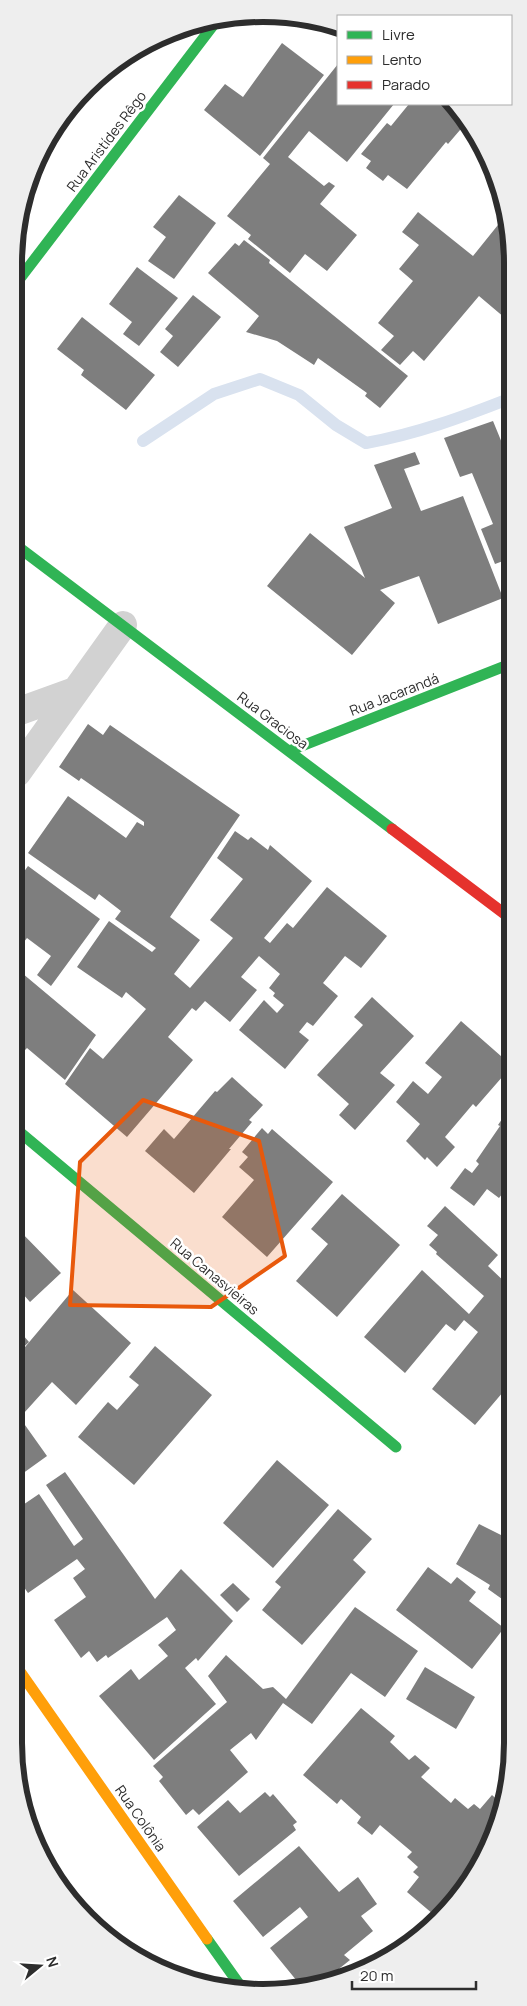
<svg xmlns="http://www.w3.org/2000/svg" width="527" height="2006" viewBox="0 0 527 2006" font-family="Manrope,sans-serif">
<rect width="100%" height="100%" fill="#fff"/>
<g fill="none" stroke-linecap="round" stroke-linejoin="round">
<!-- stream -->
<path stroke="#d9e2ef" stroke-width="12" d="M 143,441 L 214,394 L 260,379 L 299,395 L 336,425 L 366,443 C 416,434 463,417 511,398"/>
</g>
<!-- building -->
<path fill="#7e7e7e" d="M 282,43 L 324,75 L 260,156 L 204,110 L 225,84 L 243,97 Z
M 338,64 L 338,104 L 394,104 L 347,162 L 309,131 L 288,157 L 324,186 L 329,182 L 335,186 L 320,204 L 357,235 L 327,271 L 305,254 L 290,273 L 248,239 L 251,235 L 227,216 L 270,164 L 263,158 Z
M 409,104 L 449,104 L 466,123 L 448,144 L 446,142 L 407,189 L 388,175 L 383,181 L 366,168 L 371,161 L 361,154 L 387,123 L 391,126 Z
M 71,109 L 73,111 L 51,137 L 56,125 Z
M 179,195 L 216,223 L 174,279 L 148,261 L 166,237 L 153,227 Z
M 418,212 L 473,256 L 506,215 L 511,231 L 511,323 L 479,296 L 424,361 L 413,351 L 400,365 L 381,350 L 394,336 L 378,323 L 413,281 L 399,269 L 419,245 L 402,232 Z
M 244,240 L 270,260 L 269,263 L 408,376 L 380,408 L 365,396 L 367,393 L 318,358 L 314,365 L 277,341 L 246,332 L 259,316 L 208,273 L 235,243 L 239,246 Z
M 137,267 L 178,298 L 139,346 L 123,334 L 132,322 L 109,304 Z
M 193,295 L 221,317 L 178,367 L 160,352 L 173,336 L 165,329 Z
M 82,317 L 155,375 L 126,410 L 81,375 L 84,370 L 57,349 Z
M 493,421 L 502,443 L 511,440 L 511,558 L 495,564 L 481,529 L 493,524 L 472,473 L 460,477 L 444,438 Z
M 415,452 L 420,464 L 404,469 L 421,511 L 463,496 L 503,598 L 438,624 L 419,576 L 380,590 L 395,603 L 352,655 L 267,586 L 310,533 L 365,578 L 344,527 L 392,508 L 374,465 Z
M 88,724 L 103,735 L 110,725 L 240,815 L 170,917 L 200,940 L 174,974 L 190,988 L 233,938 L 210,920 L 243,879 L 217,858 L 235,831 L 248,840 L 251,837 L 268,850 L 270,845 L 312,881 L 264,938 L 270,943 L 287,923 L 293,928 L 327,887 L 387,936 L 361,968 L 345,956 L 323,983 L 338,996 L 313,1026 L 307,1022 L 299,1032 L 309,1040 L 285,1069 L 239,1030 L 264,1000 L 277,1013 L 284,1005 L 273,996 L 275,993 L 269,988 L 280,974 L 259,956 L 241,977 L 257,990 L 230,1022 L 205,1001 L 196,1011 L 192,1008 L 168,1037 L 193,1060 L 127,1137 L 65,1084 L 90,1048 L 103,1059 L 146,1009 L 126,992 L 122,998 L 77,967 L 109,921 L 152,952 L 156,948 L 115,919 L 121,911 L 99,894 L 95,900 L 28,853 L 68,796 L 126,838 L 137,822 L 144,826 L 144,822 L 81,778 L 79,781 L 59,767 Z
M 28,866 L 100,919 L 51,986 L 37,975 L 51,956 L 27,938 L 16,952 L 16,883 Z
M 16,968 L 96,1035 L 65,1080 L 27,1048 L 24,1051 L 16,1044 Z
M 372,997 L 414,1036 L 380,1073 L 395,1085 L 355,1130 L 339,1115 L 349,1104 L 317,1075 L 363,1025 L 354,1017 Z
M 461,1021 L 510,1064 L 510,1068 L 476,1107 L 473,1104 L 445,1137 L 455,1147 L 437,1167 L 427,1157 L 425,1160 L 406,1141 L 420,1124 L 396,1102 L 413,1081 L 428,1094 L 442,1077 L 425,1063 Z
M 232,1077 L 263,1105 L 249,1120 L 252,1122 L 229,1149 L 231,1149 L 194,1193 L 145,1151 L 164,1129 L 174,1139 L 215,1091 L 217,1092 Z
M 510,1107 L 510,1184 L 499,1198 L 487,1189 L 474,1206 L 450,1188 L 465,1168 L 472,1173 L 479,1164 L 476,1161 L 500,1126 L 498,1125 Z
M 262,1128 L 268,1134 L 272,1129 L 333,1182 L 267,1257 L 222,1217 L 254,1180 L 239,1167 L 248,1157 L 242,1152 Z
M 342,1194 L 400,1245 L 337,1317 L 296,1281 L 328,1244 L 311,1229 Z
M 445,1206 L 498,1255 L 488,1266 L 509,1286 L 507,1302 L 509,1303 L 508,1311 L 509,1312 L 509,1385 L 475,1425 L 432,1389 L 478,1332 L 464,1320 L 455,1331 L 446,1324 L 405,1373 L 364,1337 L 422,1270 L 469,1314 L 484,1296 L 436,1254 L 437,1252 L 429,1245 L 438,1235 L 427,1226 Z
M 15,1226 L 61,1273 L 30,1302 L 15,1285 Z
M 73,1290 L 131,1343 L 76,1405 L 52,1382 L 24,1413 L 15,1400 L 15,1359 Z
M 15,1326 L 29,1342 L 15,1355 Z
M 155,1346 L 212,1395 L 134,1485 L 78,1437 L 108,1402 L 117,1410 L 139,1385 L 129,1377 Z
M 15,1411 L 47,1456 L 15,1479 Z
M 277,1460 L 329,1505 L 273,1568 L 223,1523 Z
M 65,1472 L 155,1599 L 181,1569 L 233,1621 L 198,1661 L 196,1658 L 185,1668 L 216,1704 L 154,1760 L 99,1696 L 131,1669 L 139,1680 L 168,1656 L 158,1645 L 176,1630 L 167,1617 L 108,1658 L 106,1655 L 97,1662 L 89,1651 L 81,1658 L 54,1620 L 86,1597 L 73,1578 L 85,1569 L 77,1559 L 28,1593 L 14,1573 L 14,1511 L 39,1494 L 74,1546 L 83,1539 L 46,1485 Z
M 15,1491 L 23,1502 L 14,1508 Z
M 338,1509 L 372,1539 L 353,1560 L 366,1572 L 302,1645 L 262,1610 L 281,1587 L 275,1582 Z
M 479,1524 L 509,1539 L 509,1604 L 488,1589 L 490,1585 L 456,1564 Z
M 428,1567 L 451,1584 L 457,1577 L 476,1592 L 469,1601 L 504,1628 L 472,1669 L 396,1610 Z
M 233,1583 L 250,1599 L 237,1612 L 220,1595 Z
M 355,1607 L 418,1651 L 385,1697 L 351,1673 L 312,1724 L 283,1703 L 256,1740 L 251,1733 L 230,1750 L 248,1772 L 199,1815 L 193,1809 L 186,1815 L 159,1781 L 163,1777 L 153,1766 L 227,1702 L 208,1676 L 226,1655 L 263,1689 L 273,1687 L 286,1699 Z
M 425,1667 L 475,1697 L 456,1729 L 406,1699 Z
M 361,1708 L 395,1736 L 390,1742 L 409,1760 L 415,1755 L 430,1768 L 421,1777 L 451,1803 L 455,1798 L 468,1809 L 474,1804 L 480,1809 L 492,1795 L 503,1805 L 480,1868 L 467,1882 L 463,1879 L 433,1914 L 407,1892 L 419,1877 L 413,1872 L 418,1867 L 407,1857 L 412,1852 L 380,1825 L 372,1835 L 357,1823 L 361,1817 L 341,1799 L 337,1804 L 303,1775 Z
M 509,1766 L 509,1780 L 502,1776 Z
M 265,1792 L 270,1797 L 273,1794 L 297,1822 L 293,1825 L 296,1830 L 239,1876 L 197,1827 L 228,1800 L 240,1813 Z
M 30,1823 L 42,1842 L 37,1845 L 33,1838 Z
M 299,1846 L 339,1892 L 358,1877 L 377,1904 L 361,1916 L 373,1931 L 344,1955 L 350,1960 L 320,1984 L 301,1986 L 270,1948 L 308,1917 L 300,1907 L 263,1937 L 233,1901 Z"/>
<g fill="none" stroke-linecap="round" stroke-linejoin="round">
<!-- street -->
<path stroke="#d2d2d2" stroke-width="28" d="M 17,712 L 75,691
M 17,773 L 123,625"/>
<!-- fast -->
<path stroke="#30b455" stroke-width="11" d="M 18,281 L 218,19
M 17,546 L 392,829
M 289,751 L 510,664
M 16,1129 L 396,1447
M 207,1939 L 244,1991"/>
<!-- slow -->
<path stroke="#ff9f0a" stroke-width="11" d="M 14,1663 L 207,1939"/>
<!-- jam -->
<path stroke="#e5322d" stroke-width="11" d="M 392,829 L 510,918"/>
</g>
<!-- marked area -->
<path fill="#e8590c" fill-opacity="0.2" stroke="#e8590c" stroke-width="4" stroke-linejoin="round" d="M 143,1100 L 259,1141 L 285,1256 L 211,1307 L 70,1305 L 80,1162 Z"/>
<g text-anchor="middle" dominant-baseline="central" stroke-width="5" stroke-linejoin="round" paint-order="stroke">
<!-- street labels -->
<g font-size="14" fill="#2d2d2d" stroke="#fff">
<text transform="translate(106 141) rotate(-53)">Rua Aristídes Rêgo</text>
<text transform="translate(394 694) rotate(-21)">Rua Jacarandá</text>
<text transform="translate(273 720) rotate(37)">Rua Graciosa</text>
<text transform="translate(215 1276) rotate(40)">Rua Canasvieiras</text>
<text transform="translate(141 1818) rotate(55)">Rua Colônia</text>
</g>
</g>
<!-- crop -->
<path d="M0 0H527V2006H0ZM263 22H263A241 241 0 0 1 504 263V1743A241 241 0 0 1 263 1984H263A241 241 0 0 1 22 1743V263A241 241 0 0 1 263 22Z" fill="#eee" fill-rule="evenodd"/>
<path fill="none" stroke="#2d2d2d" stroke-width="6" d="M263 22H263A241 241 0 0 1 504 263V1743A241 241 0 0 1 263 1984H263A241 241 0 0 1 22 1743V263A241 241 0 0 1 263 22Z"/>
<!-- legend -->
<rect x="337" y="15" width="175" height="90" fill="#ffffff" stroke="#ababab"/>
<rect x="347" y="31" width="25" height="8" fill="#30b455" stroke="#ababab"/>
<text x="382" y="40" font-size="15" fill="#2d2d2d">Livre</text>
<rect x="347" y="56" width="25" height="8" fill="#ff9f0a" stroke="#ababab"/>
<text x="382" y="65" font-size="15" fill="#2d2d2d">Lento</text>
<rect x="347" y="81" width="25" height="8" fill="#e5322d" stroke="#ababab"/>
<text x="382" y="90" font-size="15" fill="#2d2d2d">Parado</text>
<!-- north arrow -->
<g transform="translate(40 1966) rotate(72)" stroke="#ffffff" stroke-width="4" paint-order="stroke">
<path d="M0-4L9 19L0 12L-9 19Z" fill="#2d2d2d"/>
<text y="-8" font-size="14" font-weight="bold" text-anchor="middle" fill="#2d2d2d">N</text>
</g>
<!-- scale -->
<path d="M352 1981v8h124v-8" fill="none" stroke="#2d2d2d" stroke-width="2.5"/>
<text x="360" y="1981" font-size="15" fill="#2d2d2d" stroke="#ffffff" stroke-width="4" paint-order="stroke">20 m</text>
</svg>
